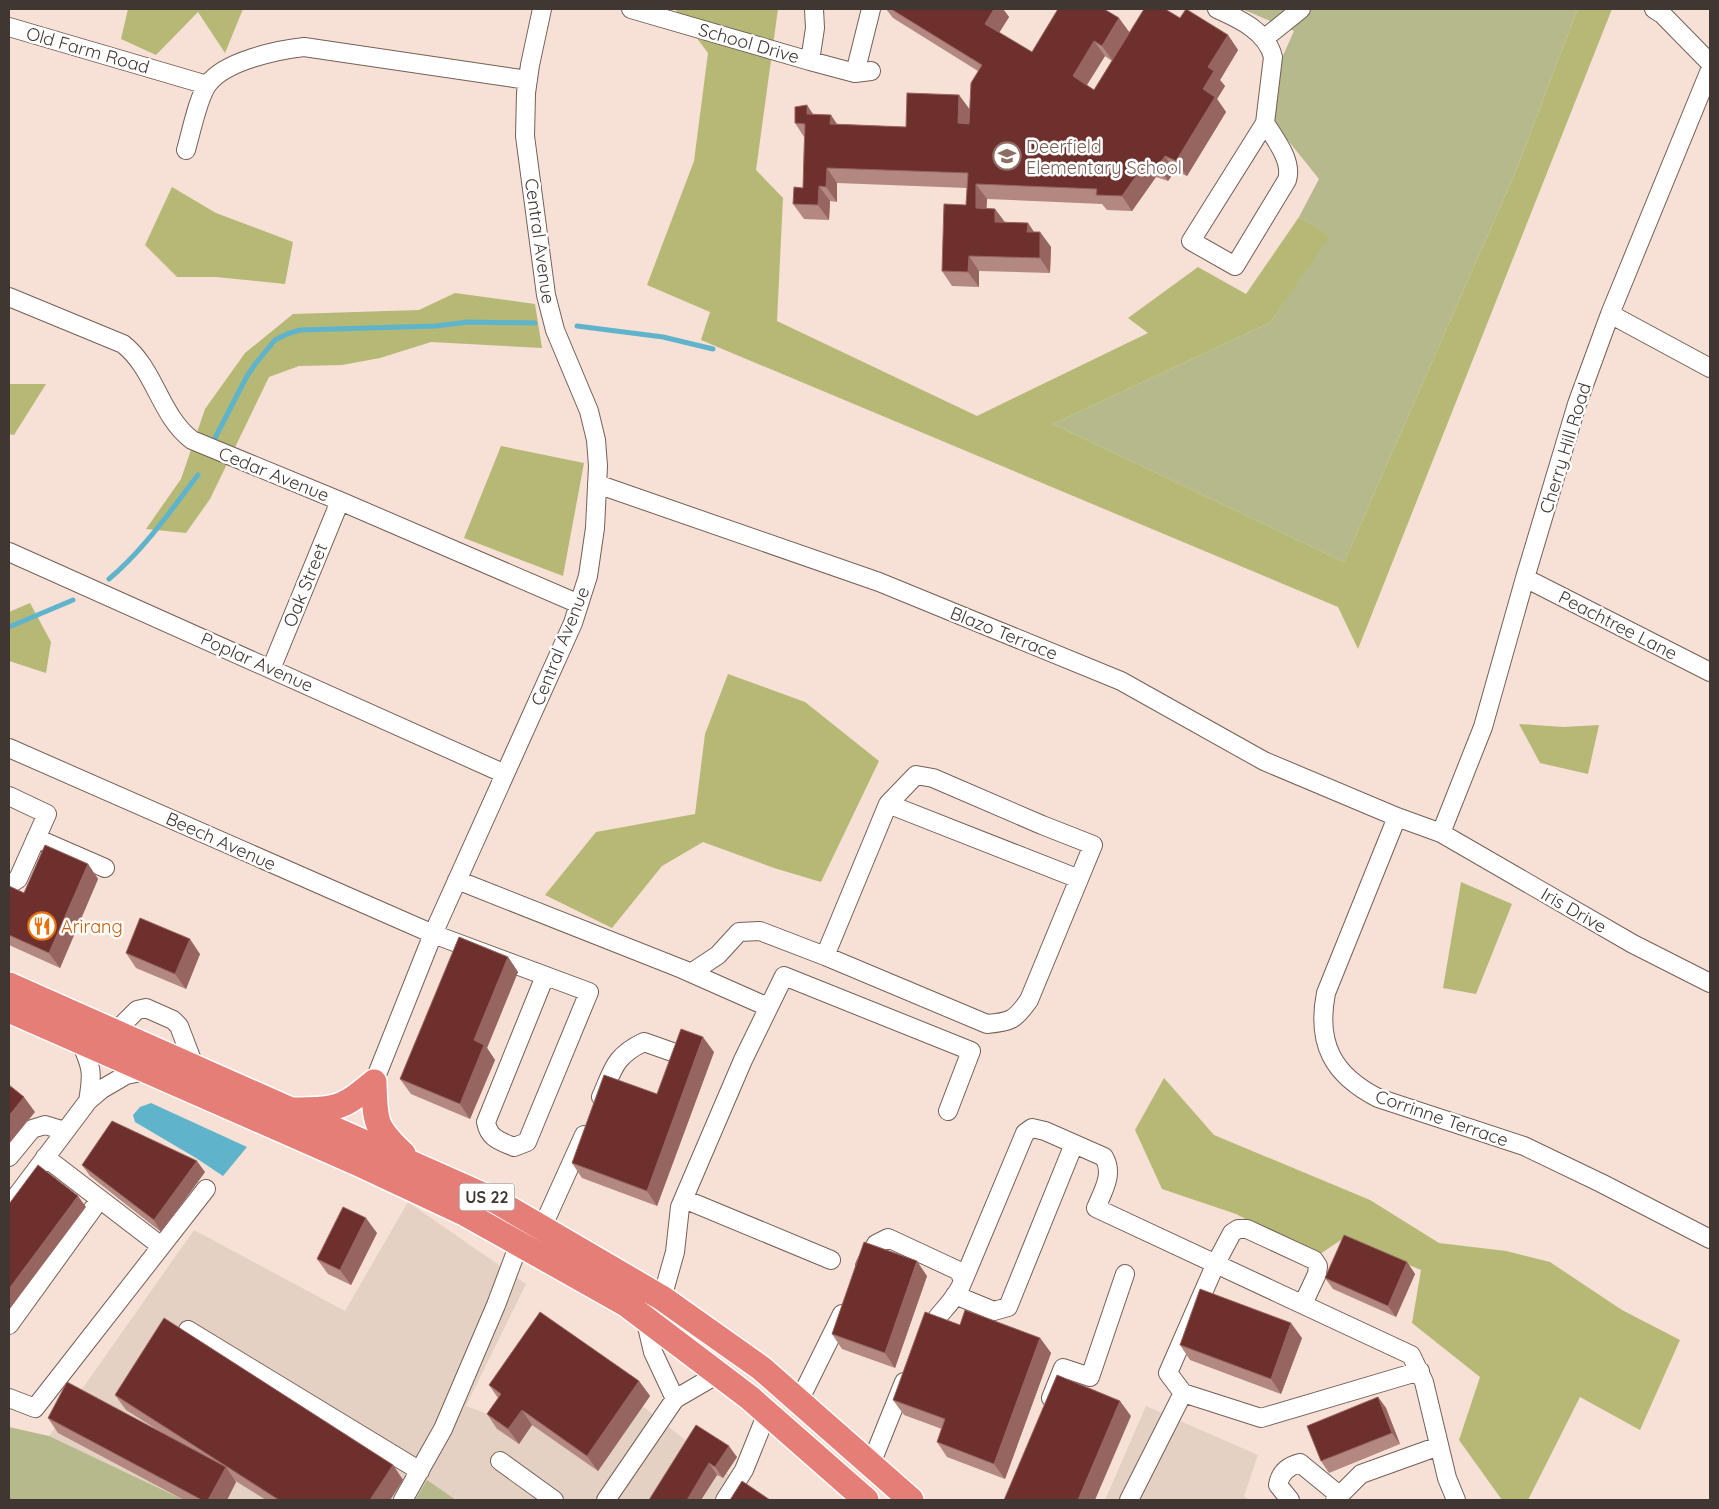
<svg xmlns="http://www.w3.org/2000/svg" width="1719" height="1509" viewBox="0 0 1719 1509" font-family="Quicksand,sans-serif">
<rect width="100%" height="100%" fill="#f7e0d5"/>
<!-- industrial -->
<path fill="#e4d1c3" d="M 408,1202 L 526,1284 L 466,1406 L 488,1414 L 544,1328 L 761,1500 L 456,1500 L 427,1481 L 415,1500 L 184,1500 L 49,1436 L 194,1230 L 345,1311 Z
M 1146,1406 L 1258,1455 L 1244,1496 L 1248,1500 L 1105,1500 Z"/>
<!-- green -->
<path fill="#b6b98b" d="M 1242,9 L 1577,10 L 1516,171 L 1344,562 L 1053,424 L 1271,322 L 1329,236 L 1299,217 L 1319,179 L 1274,123 L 1281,60 L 1294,31 Z
M 9,1427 L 49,1436 L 184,1500 L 9,1500 Z
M 427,1480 L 456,1500 L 415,1500 Z"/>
<!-- forest -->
<path fill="#b5b975" d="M 128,9 L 243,9 L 225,53 L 198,12 L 156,55 L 121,39 Z
M 675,9 L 778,9 L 756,170 L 783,198 L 777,321 L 977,416 L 1148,333 L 1128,318 L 1198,267 L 1246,294 L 1299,217 L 1330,236 L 1271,322 L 1053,424 L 1344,562 L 1516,171 L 1577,10 L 1574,9 L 1612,9 L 1358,649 L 1338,607 L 701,340 L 710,312 L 647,285 L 694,161 L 708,53 Z
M 172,187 L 216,213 L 293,242 L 285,284 L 216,277 L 177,277 L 145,245 Z
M 455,293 L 535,304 L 542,348 L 431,342 L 380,358 L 342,365 L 299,366 L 269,377 L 210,499 L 186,533 L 146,529 L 181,479 L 205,409 L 245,353 L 293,314 L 419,310 Z
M 9,384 L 46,384 L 14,435 L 9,434 Z
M 501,446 L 584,463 L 563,576 L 464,538 Z
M 30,603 L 51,642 L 46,673 L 9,661 L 9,612 Z
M 728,674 L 805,702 L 879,761 L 821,882 L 774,868 L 703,842 L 662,866 L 612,928 L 545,895 L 596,832 L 695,814 L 705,734 Z
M 1519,724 L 1563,727 L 1599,725 L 1588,774 L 1540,763 Z
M 1461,882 L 1512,904 L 1476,994 L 1443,988 Z
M 1164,1078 L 1214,1135 L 1370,1200 L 1439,1243 L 1506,1251 L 1550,1262 L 1622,1310 L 1680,1340 L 1640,1430 L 1580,1397 L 1528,1500 L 1502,1500 L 1459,1440 L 1480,1377 L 1412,1323 L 1421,1270 L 1344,1238 L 1317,1256 L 1236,1214 L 1162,1189 L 1135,1130 Z"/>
<!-- water -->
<path fill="#5fb4cb" d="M 151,1103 L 247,1147 L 223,1176 L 196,1158 L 135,1122 L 133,1115 L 140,1107 Z"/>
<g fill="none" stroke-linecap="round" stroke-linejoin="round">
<!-- stream -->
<path stroke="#5fb4cb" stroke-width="5" d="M 577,326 L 663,337 L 713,349
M 215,438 L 247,376 L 256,363 L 275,340 L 287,334 L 300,330 L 436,326 L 468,322 L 535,323
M 109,579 C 144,550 170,511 198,475
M 9,627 L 73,600"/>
<!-- minor casing -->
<g stroke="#746057" stroke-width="20">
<path id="minor" d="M 631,9 L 810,61 L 855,73 L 871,71
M 1217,9 C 1240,19 1267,32 1273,57 L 1265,123 L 1191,241 L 1235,266 L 1287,180 C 1293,161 1275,139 1265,123
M 1654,9 L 1662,14 L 1710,63
M 9,27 L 207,85
M 1265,38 L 1301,9
M 810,61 L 815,28 L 814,9
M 855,73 L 871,9
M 186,150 C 191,133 198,97 208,84 C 225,61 277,50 304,47 L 528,80
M 9,297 L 123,344 C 155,369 160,416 192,440 L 340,501 L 579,604
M 1610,314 L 1710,368
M 597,484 L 879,582 L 1121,681 L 1264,761 L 1397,817 L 1441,833 L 1633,944 L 1710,983
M 9,552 L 505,774
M 1525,578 L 1710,672
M 271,669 L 340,501
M 9,748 L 433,934 L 589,992 L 527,1142 L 514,1147 C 500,1141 489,1139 486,1122 L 545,976
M 9,796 L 47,814 L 18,879 L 9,885
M 888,804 L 916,775 L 933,778 L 1042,825 L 1093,845 L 1079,879
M 1397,817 L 1326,993 C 1316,1044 1333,1075 1378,1098 L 1524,1146 L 1601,1183 L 1710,1239
M 1441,833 L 1483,727 L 1525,578 L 1577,404 L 1610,314 L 1710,70
M 36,838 L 105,868
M 457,880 L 682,969 L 768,1007
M 691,973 L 718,955 L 739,932 L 760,931 L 825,956 L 987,1024 C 1011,1022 1015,1020 1029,1000 L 1079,879 L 888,804 L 825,956
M 115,1032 L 137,1010 L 146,1008 L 173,1020 L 179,1026 L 195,1068
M 80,1041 C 92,1067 93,1073 88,1101
M 374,1082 L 433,934 L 573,623 L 588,576 L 595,528 L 598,466 L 596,440 L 589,411 L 555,330 L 546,295 L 525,136 L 526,93 L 530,65 L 542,9
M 601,1097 C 613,1070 614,1056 644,1042 L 678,1054
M 9,1157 L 32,1129 L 45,1125 L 65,1131
M 45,1157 L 161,1246
M 684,1199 L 831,1260
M 9,1206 L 88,1101 L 102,1089 L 126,1075 L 146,1071
M 542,1228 L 584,1135
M 865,1266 L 876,1244 L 888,1238 L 959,1271 L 963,1281 C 957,1298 944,1308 934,1322 C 931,1326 929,1332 927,1336
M 963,1281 L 1025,1133 L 1032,1128 L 1045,1131 L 1104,1157 C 1114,1174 1103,1191 1096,1208 L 1411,1355 L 1424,1382 L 1447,1478 L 1456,1500
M 955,1295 L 994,1311 L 1008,1307 L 1074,1144
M 662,1298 L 675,1252 L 680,1207 L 743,1060 L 784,976 L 971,1051 L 948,1111
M 645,1318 L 653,1352 L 675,1399
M 9,1325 L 100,1199
M 188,1330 L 420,1471
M 1183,1393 L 1168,1373 L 1216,1263 L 1232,1233 L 1238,1229 L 1247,1229 L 1314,1260 L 1318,1266 L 1317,1274 L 1303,1304
M 9,1398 L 35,1408 L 206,1189
M 1051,1398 L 1063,1368 L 1090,1377 L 1125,1274
M 799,1401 L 842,1314
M 500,1461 L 554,1500
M 871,1464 L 904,1382
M 403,1500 L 443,1429 L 496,1305 L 519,1244
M 606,1500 L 675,1399 L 718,1374
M 725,1500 L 744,1470 L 767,1413
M 1129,1500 L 1183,1393 L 1261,1418 L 1420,1371
M 1290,1500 L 1278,1485 C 1280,1473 1288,1466 1300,1463 L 1339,1495
M 1335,1500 L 1361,1474 L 1439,1446"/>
</g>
<!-- highway casing -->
<g stroke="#fff" stroke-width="28">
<path id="highway" d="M 9,985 L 496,1201 L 662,1298 L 761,1368 L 911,1500
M 9,1010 L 355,1162 L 466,1214 L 626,1304 L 750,1398 L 866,1500
M 374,1082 C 375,1121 374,1127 403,1154
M 295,1110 C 311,1109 330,1111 345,1103 C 356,1098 365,1089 374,1082"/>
</g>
<!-- minor -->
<use href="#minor" stroke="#fff" stroke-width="18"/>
<!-- highway -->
<use href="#highway" stroke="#e57e76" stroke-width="25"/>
</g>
<!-- wall -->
<path fill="#b28881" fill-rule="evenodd" d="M 886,9 L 1003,9 L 1009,17 L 999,32 L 1032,52 L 1129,33 L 1180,18 L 1228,35 L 1238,50 L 1220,80 L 1225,86 L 1217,99 L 1226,112 L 1187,176 L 1175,171 L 1168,181 L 1156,177 L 1132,211 L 1107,210 L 1102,204 L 987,199 L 986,208 L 995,209 L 1005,222 L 1028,223 L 1034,232 L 1040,232 L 1051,247 L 1050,273 L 979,271 L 979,287 L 952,286 L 942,271 L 966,205 L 967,188 L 837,183 L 837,202 L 830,201 L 829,220 L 804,219 L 793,204 L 803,188 L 804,137 L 795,123 L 813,114 L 837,124 L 906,127 L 959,95 L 970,110 L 978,71 L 893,18 ZM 1105,56 L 1112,61 L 1094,90 L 1087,85 Z
M 88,864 L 98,879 L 60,968 L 9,945 L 9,886 L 24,893 Z
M 126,953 L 200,954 L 186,989 L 136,968 Z
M 508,957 L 518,972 L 487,1048 L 495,1060 L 470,1119 L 411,1094 L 400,1079 Z
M 714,1052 L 657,1206 L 582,1178 L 572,1163 L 657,1094 Z
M 82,1165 L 205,1172 L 161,1232 L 90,1176 Z
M 377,1233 L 351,1285 L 328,1274 L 317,1259 Z
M 1407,1262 L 1415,1274 L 1396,1317 L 1333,1289 L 1325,1278 Z
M 927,1276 L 895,1368 L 842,1349 L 832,1334 Z
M 960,1325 L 1040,1338 L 1051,1353 L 1005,1479 L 947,1457 L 937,1442 L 942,1429 L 904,1415 L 893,1400 Z
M 1302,1338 L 1281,1394 L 1190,1360 L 1180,1345 Z
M 639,1381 L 650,1396 L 598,1471 L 532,1425 L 519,1444 L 497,1429 L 487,1414 L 498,1398 L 489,1385 Z
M 115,1395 L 393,1465 L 403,1480 L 390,1500 L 266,1500 L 234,1480 L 236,1482 L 227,1500 L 184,1500 L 58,1433 L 48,1418 L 164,1434 L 126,1410 Z
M 1378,1397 L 1386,1408 L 1400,1444 L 1329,1473 L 1321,1461 Z
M 696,1425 L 737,1457 L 723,1478 L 717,1475 L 701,1500 L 649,1500 Z"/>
<!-- shaded-wall -->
<path fill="#97655f" d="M 994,9 L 1003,9 L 1009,17 L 996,38 L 985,24 Z
M 1119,18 L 1130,33 L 1113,61 L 1102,46 Z
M 1228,35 L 1238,50 L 1220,80 L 1225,86 L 1217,99 L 1226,112 L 1187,176 L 1176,161 L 1203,89 L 1208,67 Z
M 1094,41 L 1105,56 L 1083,91 L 1073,76 Z
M 959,95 L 970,110 L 968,138 L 958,123 Z
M 807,105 L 817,120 L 807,114 Z
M 831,115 L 841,130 L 830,124 Z
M 1165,156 L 1175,171 L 1168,181 L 1158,166 Z
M 1146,162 L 1156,177 L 1132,211 L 1122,196 Z
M 827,168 L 837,183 L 837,202 L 826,187 Z
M 976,184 L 987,199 L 986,223 L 976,208 Z
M 819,186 L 830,201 L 829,220 L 818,205 Z
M 995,209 L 1006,224 L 995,222 Z
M 1028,223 L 1038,238 L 1027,232 Z
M 1040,232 L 1051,247 L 1050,273 L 1040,258 Z
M 969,256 L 979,271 L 979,287 L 968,272 Z
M 88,864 L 98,879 L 60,968 L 49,953 Z
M 190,939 L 200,954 L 186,989 L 175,974 Z
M 508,957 L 518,972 L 487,1048 L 495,1060 L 470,1119 L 460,1104 L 474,1040 Z
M 703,1037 L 714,1052 L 657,1206 L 647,1191 Z
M 24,1097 L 35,1112 L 9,1144 L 9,1116 Z
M 197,1161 L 205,1172 L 161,1232 L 154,1220 Z
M 78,1196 L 86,1207 L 9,1310 L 9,1289 Z
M 366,1218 L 377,1233 L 351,1285 L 340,1270 Z
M 917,1261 L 927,1276 L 895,1368 L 885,1353 Z
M 1407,1262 L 1415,1274 L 1396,1317 L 1388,1306 Z
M 1291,1323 L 1302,1338 L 1281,1394 L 1271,1379 Z
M 1040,1338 L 1051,1353 L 1005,1479 L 994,1464 Z
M 639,1381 L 650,1396 L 598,1471 L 587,1456 Z
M 1378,1397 L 1386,1408 L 1400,1444 L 1392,1433 Z
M 1120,1401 L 1131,1416 L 1095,1500 L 1078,1500 Z
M 522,1410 L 532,1425 L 519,1444 L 508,1429 Z
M 729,1446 L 737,1457 L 723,1478 L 715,1467 Z
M 709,1463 L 717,1475 L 701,1500 L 687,1500 Z
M 393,1465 L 403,1480 L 390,1500 L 370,1500 Z
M 226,1467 L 236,1482 L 227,1500 L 208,1500 Z"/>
<!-- building -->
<path fill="#6e302d" stroke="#97655f" d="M 891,9 L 994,9 L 985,24 L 1032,52 L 1058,9 L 1104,9 L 1119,18 L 1102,46 L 1094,41 L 1073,76 L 1094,90 L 1144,9 L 1165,9 L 1180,18 L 1186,9 L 1228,35 L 1208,67 L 1214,71 L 1203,89 L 1215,97 L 1176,161 L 1165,156 L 1158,166 L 1146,162 L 1122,196 L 1096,195 L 1097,189 L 976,184 L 976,208 L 995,209 L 995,222 L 1028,223 L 1027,232 L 1040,232 L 1040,258 L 969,256 L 968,272 L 942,271 L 944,204 L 966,205 L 968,173 L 827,168 L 826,187 L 819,186 L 818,205 L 793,204 L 794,187 L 803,188 L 805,124 L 795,123 L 795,107 L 807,105 L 807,114 L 831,115 L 830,124 L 906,127 L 907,93 L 959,95 L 958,123 L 969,124 L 971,83 L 982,65 Z
M 45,845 L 88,864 L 49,953 L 9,935 L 9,886 L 24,893 Z
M 140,918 L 190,939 L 175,974 L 126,953 Z
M 459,937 L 508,957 L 474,1040 L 484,1045 L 460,1104 L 400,1079 Z
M 681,1029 L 703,1037 L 647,1191 L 572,1163 L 604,1075 L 657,1094 Z
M 9,1085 L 24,1097 L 9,1116 Z
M 112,1121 L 197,1161 L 154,1220 L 82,1165 Z
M 38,1165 L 78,1196 L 9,1289 L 9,1204 Z
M 343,1207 L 366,1218 L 340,1270 L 317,1259 Z
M 1344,1235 L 1407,1262 L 1388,1306 L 1325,1278 Z
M 864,1242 L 917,1261 L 885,1353 L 832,1334 Z
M 1200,1289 L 1291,1323 L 1271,1379 L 1180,1345 Z
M 965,1310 L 1040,1338 L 994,1464 L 937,1442 L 945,1419 L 893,1400 L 925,1312 L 960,1325 Z
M 540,1312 L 639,1381 L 587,1456 L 522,1410 L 508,1429 L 487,1414 L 501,1394 L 489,1385 Z
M 164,1318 L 393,1465 L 370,1500 L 279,1500 L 115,1395 Z
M 1057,1375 L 1120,1401 L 1078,1500 L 1004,1500 Z
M 67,1382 L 226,1467 L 208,1500 L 202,1500 L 48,1418 Z
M 1378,1397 L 1392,1433 L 1321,1461 L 1307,1426 Z
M 696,1425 L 729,1446 L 715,1467 L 709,1463 L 687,1500 L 649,1500 Z
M 742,1481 L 770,1500 L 730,1500 Z"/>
<!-- icons -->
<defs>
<g id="school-ring" transform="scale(1.4375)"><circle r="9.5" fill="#fff" stroke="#8d6e63" stroke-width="1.5"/><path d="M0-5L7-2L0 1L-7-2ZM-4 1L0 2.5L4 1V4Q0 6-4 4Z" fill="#8d6e63"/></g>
<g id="restaurant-ring" transform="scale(1.4375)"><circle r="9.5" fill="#fff" stroke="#e8710a" stroke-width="1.5"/><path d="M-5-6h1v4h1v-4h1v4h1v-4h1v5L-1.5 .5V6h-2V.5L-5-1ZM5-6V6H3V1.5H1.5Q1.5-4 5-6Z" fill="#e8710a"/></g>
</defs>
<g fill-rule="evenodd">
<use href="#school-ring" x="1007" y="156"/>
<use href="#restaurant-ring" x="42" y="926"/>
</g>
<g text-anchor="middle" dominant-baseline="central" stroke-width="5" stroke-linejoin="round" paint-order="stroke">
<!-- shield labels -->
<rect fill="#fff" stroke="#797370" stroke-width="1" x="459.5" y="1183.5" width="55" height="27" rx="4"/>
<g font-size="16" font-weight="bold" fill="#403732">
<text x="487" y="1197">US 22</text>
</g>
<!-- street labels -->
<g font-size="18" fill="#403732" stroke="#fff">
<text transform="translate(749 43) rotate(16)">School Drive</text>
<text transform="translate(88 50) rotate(16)">Old Farm Road</text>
<text transform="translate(540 241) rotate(82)">Central Avenue</text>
<text transform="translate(1565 448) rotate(-73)">Cherry Hill Road</text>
<text transform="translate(274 474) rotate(22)">Cedar Avenue</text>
<text transform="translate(305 585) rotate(-68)">Oak Street</text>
<text transform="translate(1618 625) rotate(27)">Peachtree Lane</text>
<text transform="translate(1004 633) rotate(22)">Blazo Terrace</text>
<text transform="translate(560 646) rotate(-68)">Central Avenue</text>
<text transform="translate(257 662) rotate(24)">Poplar Avenue</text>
<text transform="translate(221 841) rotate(24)">Beech Avenue</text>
<text transform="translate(1574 910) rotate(30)">Iris Drive</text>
<text transform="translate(1442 1118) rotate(19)">Corrinne Terrace</text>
</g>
<!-- education labels -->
<g font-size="18" fill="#785e54" stroke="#fff" text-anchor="start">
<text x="1026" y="146">Deerfield<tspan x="1026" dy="21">Elementary School</tspan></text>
</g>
<!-- food labels -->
<g font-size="18" fill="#c56008" stroke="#fff" text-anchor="start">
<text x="61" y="926">Arirang</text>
</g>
</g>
<!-- border -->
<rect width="1719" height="1509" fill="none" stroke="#403732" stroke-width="20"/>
</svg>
